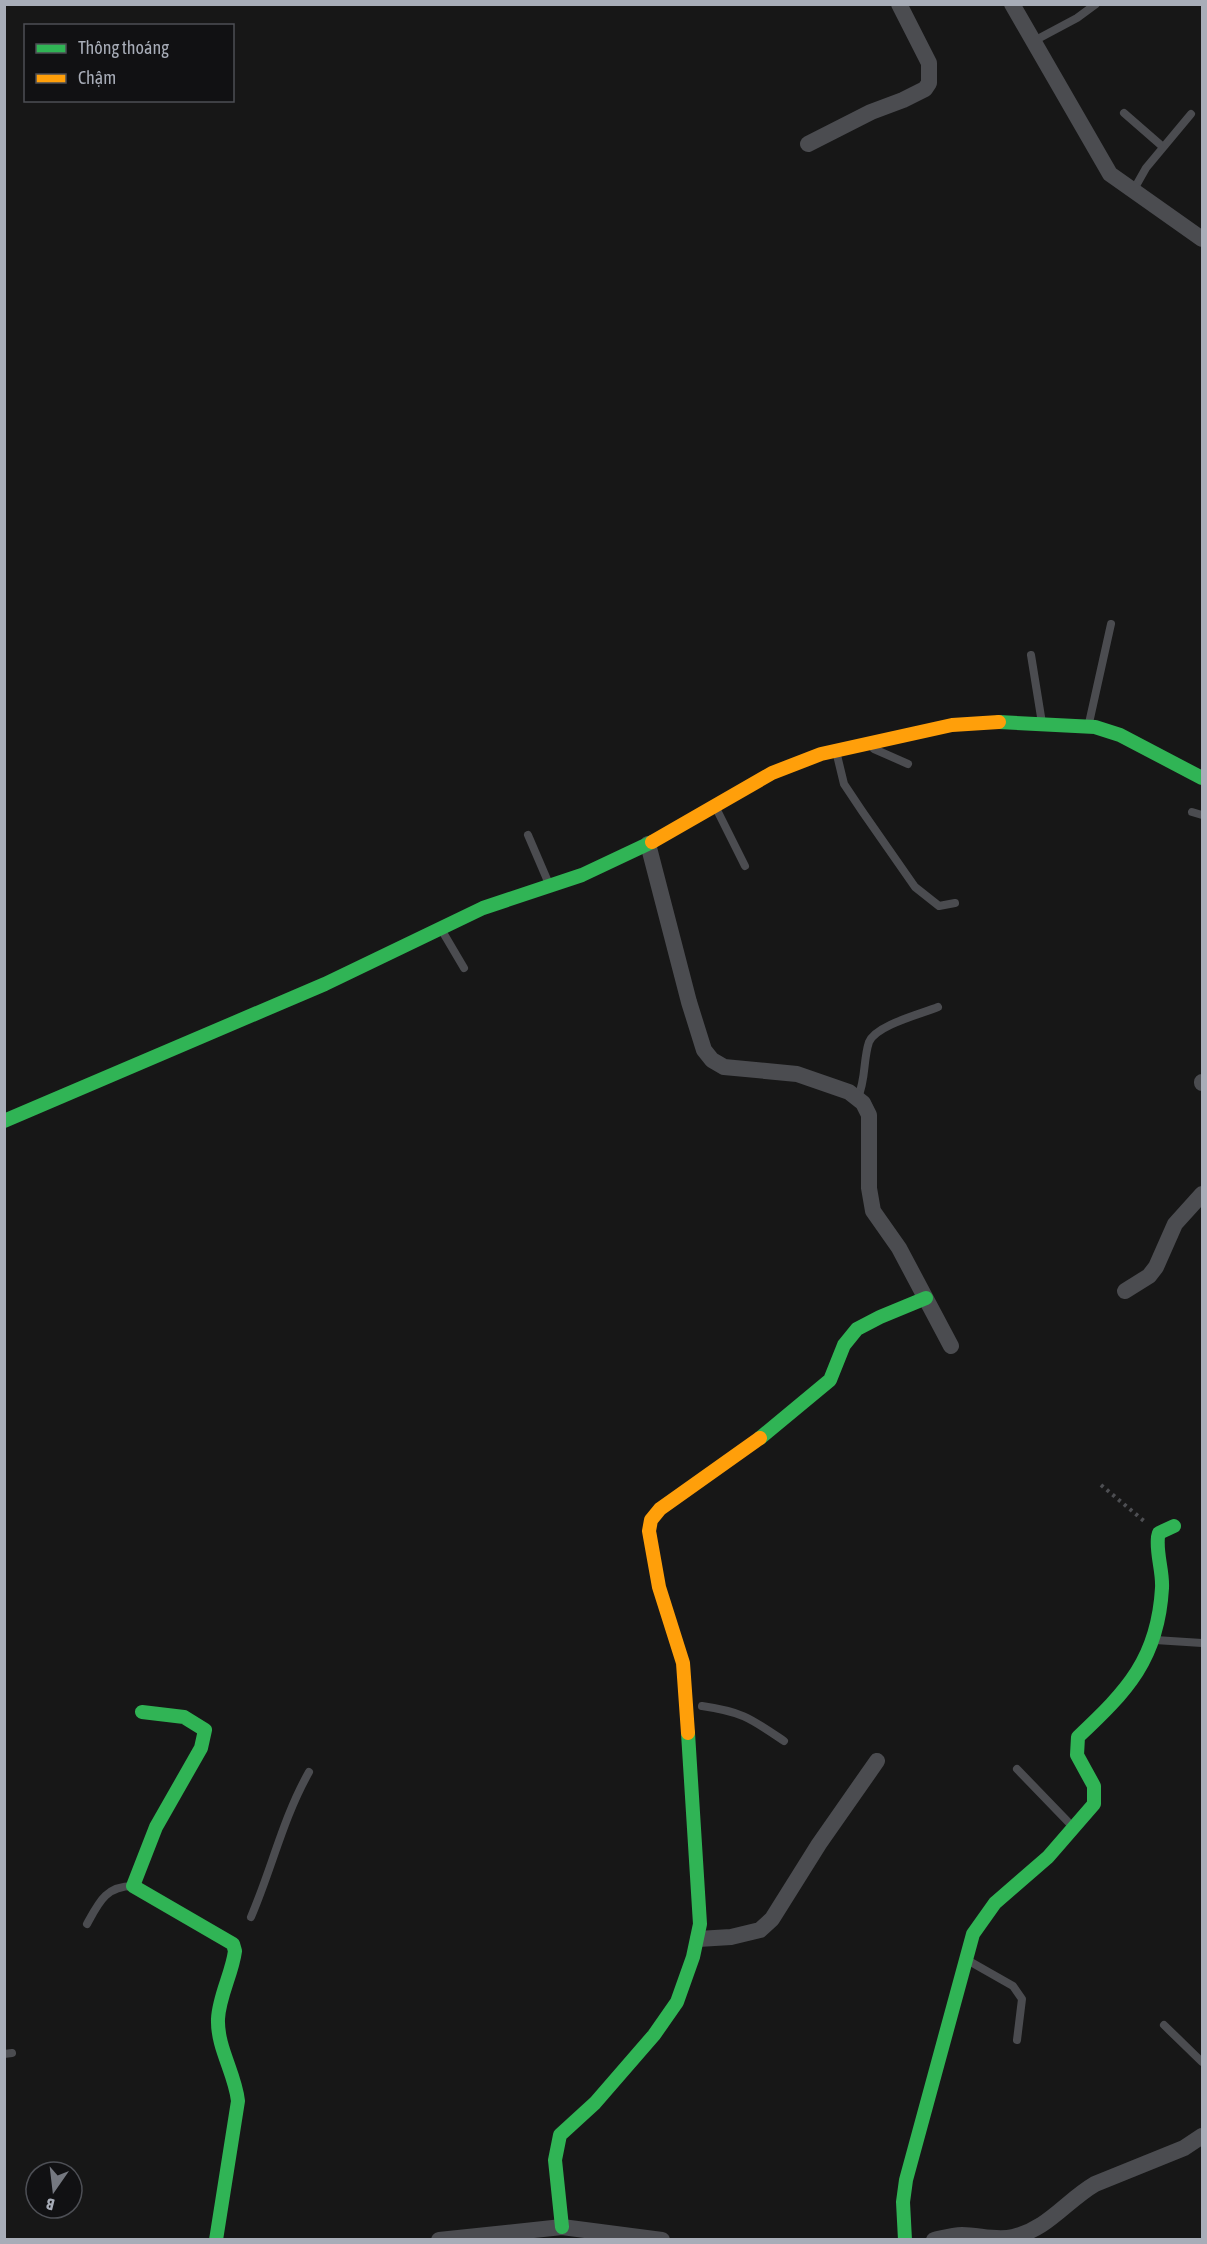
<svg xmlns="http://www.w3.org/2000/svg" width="1207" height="2244" viewBox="0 0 1207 2244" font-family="'Asap Condensed',sans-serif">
<rect width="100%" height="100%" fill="#171717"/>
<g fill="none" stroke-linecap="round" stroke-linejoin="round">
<!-- path -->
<path stroke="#4d4e52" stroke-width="4" stroke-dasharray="3 4.5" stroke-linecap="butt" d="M 1101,1485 L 1144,1521"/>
<!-- lane -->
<path stroke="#4b4c50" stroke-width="8" d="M 1032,42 L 1077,18 L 1096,4
M 1124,113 L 1163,147
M 1133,191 L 1146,168 L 1191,114
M 1031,655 L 1042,723
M 1089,723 L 1111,624
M 874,749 L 908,764
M 836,751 L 844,784 L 862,811 L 915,887 L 939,906 L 955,903
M 716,808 L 745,866
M 1192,812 L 1202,815
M 528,835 L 549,884
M 441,929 L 464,968
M 858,1097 C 866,1079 863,1060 869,1042 C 876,1025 921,1014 938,1007
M 1155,1640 L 1202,1643
M 702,1706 C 743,1712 750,1718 784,1741
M 1017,1769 L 1073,1827
M 251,1917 C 272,1868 283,1818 309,1772
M 87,1924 C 99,1902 106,1886 133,1886
M 969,1961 L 1013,1986 L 1022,1999 L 1017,2040
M 1164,2025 L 1202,2062
M 4,2054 L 12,2053"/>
<!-- street -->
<path stroke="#4b4c50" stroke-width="16" d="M 1012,4 L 1110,174 L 1202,239
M 808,144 L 871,112 L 903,100 L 925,89 L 929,83 L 929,63 L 899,4
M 648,844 L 689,1002 L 704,1050 L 712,1060 L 724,1067 L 797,1074 L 849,1092 L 863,1103 L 869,1115 L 869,1188 L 873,1211 L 899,1248 L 951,1346
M 1202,1082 L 1202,1083
M 1125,1291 L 1149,1276 L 1156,1267 L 1175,1224 L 1202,1194
M 698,1939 L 731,1937 L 760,1930 L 772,1919 L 819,1844 L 877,1761
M 439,2240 L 562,2227 L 662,2240
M 934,2240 C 943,2238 953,2235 962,2235 C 979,2235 996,2241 1013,2237 C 1048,2229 1066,2201 1095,2184 L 1184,2148 L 1202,2136"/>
<!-- fast -->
<path stroke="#30b455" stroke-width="14" d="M 999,722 L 1095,727 L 1120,735 L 1202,778
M 4,1121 L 325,984 L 483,908 L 582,875 L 652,842
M 760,1438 L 830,1380 L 844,1345 L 857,1329 L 880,1317 L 926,1298
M 142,1712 L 184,1717 L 205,1730 L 201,1748 L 156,1827 L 133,1886 L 233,1944 L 235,1951 C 232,1974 219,1996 218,2019 C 217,2048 235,2073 238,2101 L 216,2240
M 562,2227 L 555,2160 L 560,2135 L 595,2103 L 654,2035 L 677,2002 L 693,1957 L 700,1924 L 688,1733
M 905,2240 L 903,2202 L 906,2180 L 973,1934 L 995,1903 L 1048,1857 L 1094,1804 L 1094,1786 L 1077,1755 L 1078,1737 C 1127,1691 1158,1659 1162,1588 C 1163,1571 1156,1554 1158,1537 L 1159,1533 L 1174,1526"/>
<!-- slow -->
<path stroke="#ff9f0a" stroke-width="14" d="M 652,842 L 772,773 L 821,754 L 952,725 L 999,722
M 688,1733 L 683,1663 L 659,1587 L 649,1531 L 651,1520 L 660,1509 L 760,1438"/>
</g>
<!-- border -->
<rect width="1207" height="2244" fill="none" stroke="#a8adb8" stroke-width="12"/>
<!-- legend -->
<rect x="24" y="24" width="210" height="78" fill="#111113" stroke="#4d4f55" stroke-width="1.5"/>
<rect x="36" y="44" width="30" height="9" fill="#30b455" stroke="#4d4f55" stroke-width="1.5"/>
<text x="78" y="54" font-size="18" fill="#a8adb8">Thông thoáng</text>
<rect x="36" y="74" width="30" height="9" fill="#ff9f0a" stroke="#4d4f55" stroke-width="1.5"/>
<text x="78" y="84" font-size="18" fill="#a8adb8">Chậm</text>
<!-- north arrow -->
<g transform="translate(54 2190) rotate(194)"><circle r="28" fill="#111113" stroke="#4d4f55" stroke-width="1.5"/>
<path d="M0-4.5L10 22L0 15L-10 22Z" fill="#757880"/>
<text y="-9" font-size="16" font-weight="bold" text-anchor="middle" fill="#a8adb8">B</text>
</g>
</svg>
